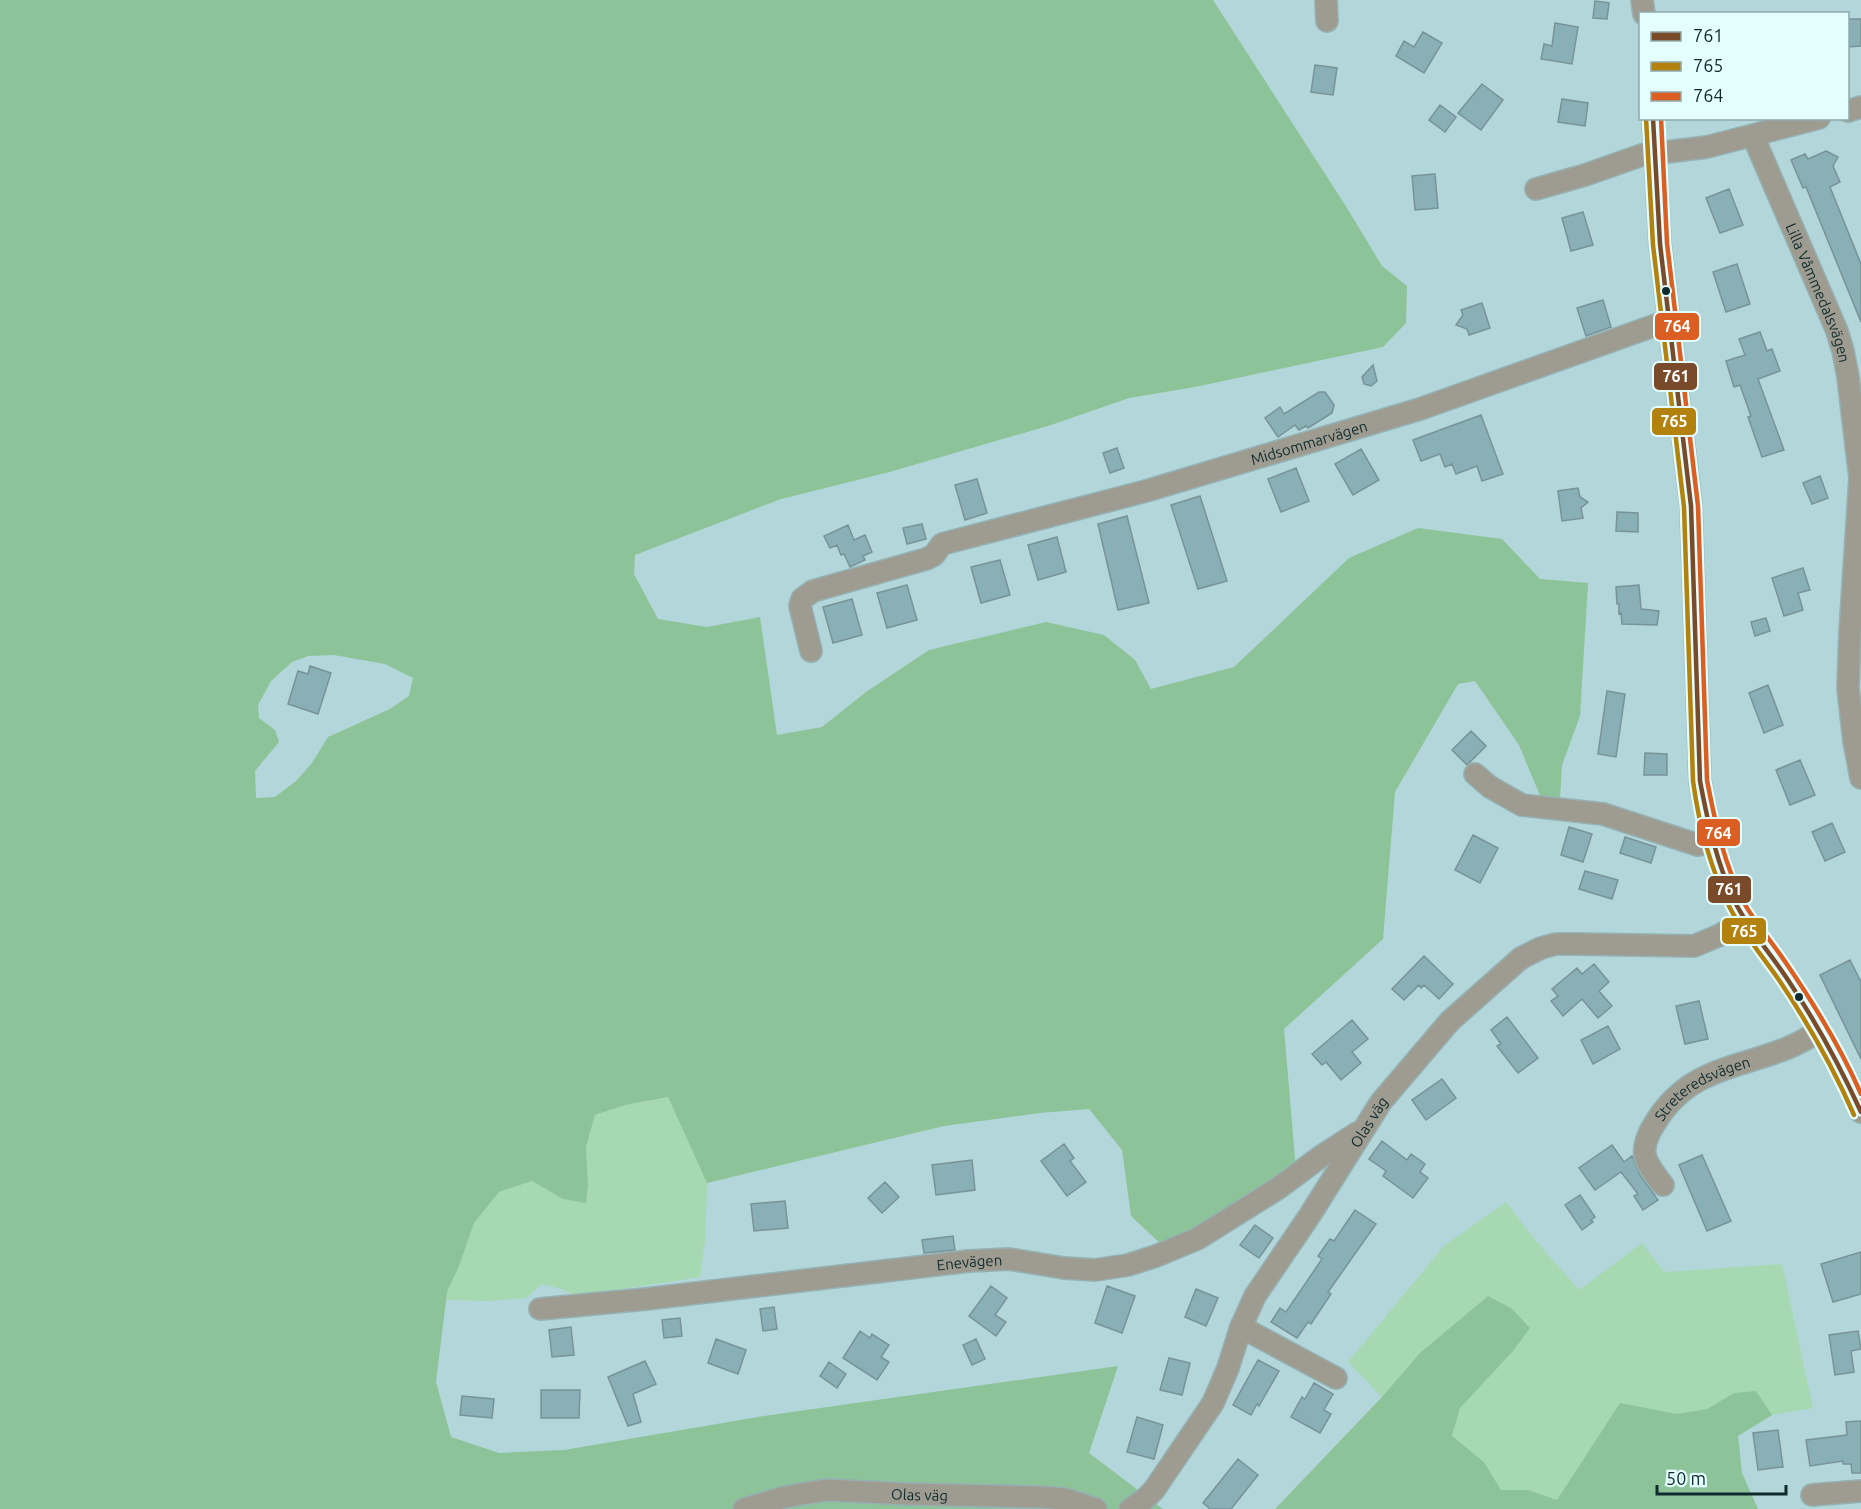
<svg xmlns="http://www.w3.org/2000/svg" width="1861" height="1509" viewBox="0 0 1861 1509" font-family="Ubuntu,sans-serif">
<rect width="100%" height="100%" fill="#b2d6d9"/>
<!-- green -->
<path fill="#a6d8b1" d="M 669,1097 L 707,1183 L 705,1241 L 700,1277 L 577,1296 L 559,1288 L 542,1284 L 526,1298 L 487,1301 L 446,1300 L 447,1292 L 459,1266 L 474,1223 L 499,1192 L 532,1181 L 563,1199 L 588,1185 L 586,1147 L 595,1115 L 625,1105 Z
M 1506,1202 L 1535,1240 L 1579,1290 L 1642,1243 L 1664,1272 L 1782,1264 L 1813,1408 L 1772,1415 L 1756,1391 L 1734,1393 L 1707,1409 L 1677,1414 L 1620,1404 L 1557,1500 L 1528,1490 L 1501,1490 L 1484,1462 L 1452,1436 L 1460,1408 L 1475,1391 L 1420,1353 L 1382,1397 L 1348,1362 L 1444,1246 Z"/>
<!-- forest -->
<path fill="#8dc398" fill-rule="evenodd" d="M 0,0 L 1213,0 L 1347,208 L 1382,266 L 1407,286 L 1406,323 L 1383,347 L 1195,387 L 1129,398 L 1051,425 L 893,471 L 781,499 L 635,555 L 634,574 L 658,619 L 707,627 L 760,617 L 777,735 L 822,727 L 866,692 L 929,650 L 1046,622 L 1104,635 L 1135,660 L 1151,689 L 1234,667 L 1349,558 L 1418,528 L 1502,539 L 1540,579 L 1588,583 L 1580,716 L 1562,765 L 1560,799 L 1541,798 L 1519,745 L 1475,681 L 1458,684 L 1395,792 L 1383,939 L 1284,1029 L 1296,1170 L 1215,1218 L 1163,1246 L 1131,1216 L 1122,1150 L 1089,1109 L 1040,1113 L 944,1126 L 707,1183 L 668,1097 L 625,1105 L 595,1115 L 586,1147 L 588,1185 L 586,1203 L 563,1199 L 532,1181 L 499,1192 L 474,1223 L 459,1266 L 447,1292 L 436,1382 L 451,1437 L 499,1453 L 564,1450 L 764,1416 L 1118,1366 L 1089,1453 L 1163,1509 L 0,1509 ZM 334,655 L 385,664 L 413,678 L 409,696 L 390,709 L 328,737 L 312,763 L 296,781 L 275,797 L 256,798 L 255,771 L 279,742 L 275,730 L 259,718 L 258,705 L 271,681 L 292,662 L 308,656 Z
M 1488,1296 L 1511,1308 L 1530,1328 L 1513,1351 L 1460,1408 L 1452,1436 L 1484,1462 L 1501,1490 L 1528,1490 L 1557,1500 L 1620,1403 L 1677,1414 L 1707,1409 L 1734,1393 L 1756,1391 L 1772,1415 L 1738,1436 L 1742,1473 L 1758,1509 L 1275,1509 L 1382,1397 L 1420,1353 Z"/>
<!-- building -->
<path fill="#8ab0b7" stroke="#789398" stroke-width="1.5" d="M 1595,1 L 1609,3 L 1607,19 L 1593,18 Z
M 1848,19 L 1861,19 L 1861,46 L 1848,47 Z
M 1555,23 L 1578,27 L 1572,64 L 1541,59 L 1544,44 L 1552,46 Z
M 1423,32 L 1442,43 L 1424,73 L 1396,56 L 1404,41 L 1414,47 Z
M 1315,65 L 1337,68 L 1333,95 L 1311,92 Z
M 1482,84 L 1503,100 L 1481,130 L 1458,113 Z
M 1562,99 L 1588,103 L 1585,126 L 1558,122 Z
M 1440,105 L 1456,117 L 1445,132 L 1429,120 Z
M 1826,151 L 1838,157 L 1833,166 L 1840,182 L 1830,187 L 1861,264 L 1861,322 L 1806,187 L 1803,188 L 1791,160 L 1805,154 L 1808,159 Z
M 1435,174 L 1438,208 L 1415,210 L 1412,176 Z
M 1729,189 L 1743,225 L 1720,233 L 1706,198 Z
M 1583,212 L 1593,245 L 1571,251 L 1562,218 Z
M 1737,264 L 1750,304 L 1726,312 L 1713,272 Z
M 1603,300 L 1611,327 L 1586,336 L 1577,308 Z
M 1482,303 L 1490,328 L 1469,335 L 1467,329 L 1456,325 L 1463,315 L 1461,310 Z
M 1760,332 L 1767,351 L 1772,349 L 1780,371 L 1758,379 L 1784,450 L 1762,457 L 1748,417 L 1751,416 L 1740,385 L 1734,387 L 1726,361 L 1745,355 L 1739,339 Z
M 1373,365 L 1377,381 L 1371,386 L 1364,384 L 1362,377 Z
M 1319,392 L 1325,392 L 1334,405 L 1332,413 L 1308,428 L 1306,426 L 1299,430 L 1295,425 L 1278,437 L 1265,418 L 1280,407 L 1284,414 Z
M 1481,415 L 1503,474 L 1482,481 L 1477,466 L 1456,474 L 1452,464 L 1445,467 L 1440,454 L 1421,461 L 1413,440 Z
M 1117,448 L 1124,468 L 1110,473 L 1103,453 Z
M 1361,449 L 1379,480 L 1353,495 L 1335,464 Z
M 1296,468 L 1309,501 L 1281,512 L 1268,479 Z
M 1820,476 L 1828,498 L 1812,504 L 1803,483 Z
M 977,479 L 987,513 L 965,520 L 955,485 Z
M 1578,488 L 1580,497 L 1588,502 L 1581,508 L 1583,518 L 1562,521 L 1558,491 Z
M 1200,496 L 1227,581 L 1198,589 L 1171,505 Z
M 1617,512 L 1638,513 L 1638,532 L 1616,531 Z
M 1127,516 L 1149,603 L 1118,610 L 1098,524 Z
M 922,524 L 926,539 L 907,544 L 903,528 Z
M 848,525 L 854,540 L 865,535 L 872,552 L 863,556 L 865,560 L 850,567 L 844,554 L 841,555 L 837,545 L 830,548 L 824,536 Z
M 1057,537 L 1066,572 L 1038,580 L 1028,545 Z
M 1000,560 L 1010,595 L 981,603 L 971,567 Z
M 1803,568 L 1810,590 L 1798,593 L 1803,610 L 1784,616 L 1772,578 Z
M 907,585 L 917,620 L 887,628 L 877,593 Z
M 1639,585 L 1641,609 L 1659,611 L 1657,625 L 1622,624 L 1621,613 L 1619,614 L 1619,604 L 1617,604 L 1616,587 Z
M 852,599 L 862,635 L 833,643 L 823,607 Z
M 1766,618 L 1770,631 L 1755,636 L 1751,622 Z
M 310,666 L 331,673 L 318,714 L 288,704 L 298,671 L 308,674 Z
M 1768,685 L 1783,725 L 1764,733 L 1749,693 Z
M 1607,691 L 1625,694 L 1616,757 L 1598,754 Z
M 1471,731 L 1486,746 L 1467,765 L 1452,750 Z
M 1645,753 L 1667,754 L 1667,775 L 1644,775 Z
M 1800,760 L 1815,795 L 1790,805 L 1776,770 Z
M 1832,823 L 1845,852 L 1825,861 L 1812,832 Z
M 1569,827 L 1592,834 L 1583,862 L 1561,855 Z
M 1473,835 L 1498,848 L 1480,883 L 1455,870 Z
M 1625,837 L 1656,847 L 1651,863 L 1620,853 Z
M 1585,871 L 1618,880 L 1612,899 L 1579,889 Z
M 1424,956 L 1453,984 L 1439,999 L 1424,985 L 1421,988 L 1419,985 L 1404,1000 L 1392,989 Z
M 1850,960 L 1861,982 L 1861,1059 L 1820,975 Z
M 1594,964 L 1609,982 L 1599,991 L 1612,1006 L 1598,1018 L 1582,999 L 1563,1016 L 1551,1001 L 1558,996 L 1552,989 L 1577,968 L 1582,974 Z
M 1699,1001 L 1708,1039 L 1685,1044 L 1676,1006 Z
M 1507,1017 L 1538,1058 L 1518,1073 L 1497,1046 L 1501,1044 L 1491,1030 Z
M 1352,1020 L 1368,1039 L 1352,1052 L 1361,1063 L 1341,1080 L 1326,1062 L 1322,1065 L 1312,1054 Z
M 1608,1026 L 1620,1049 L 1593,1064 L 1581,1040 Z
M 1442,1079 L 1456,1098 L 1426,1120 L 1412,1100 Z
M 1382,1141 L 1407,1160 L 1411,1154 L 1425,1164 L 1420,1172 L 1428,1178 L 1413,1198 L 1383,1176 L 1386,1171 L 1369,1159 Z
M 1064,1144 L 1074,1158 L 1070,1161 L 1086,1182 L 1067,1196 L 1041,1161 Z
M 1612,1145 L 1624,1162 L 1632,1156 L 1640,1175 L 1658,1200 L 1643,1210 L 1634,1196 L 1638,1194 L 1621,1172 L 1595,1190 L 1579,1168 Z
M 1702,1155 L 1731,1221 L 1707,1231 L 1679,1165 Z
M 972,1160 L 975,1190 L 936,1195 L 932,1165 Z
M 885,1182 L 899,1197 L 882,1213 L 868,1198 Z
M 1580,1195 L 1595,1217 L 1591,1220 L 1593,1222 L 1582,1230 L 1565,1205 Z
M 785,1201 L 788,1228 L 754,1231 L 751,1204 Z
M 1355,1210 L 1376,1224 L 1328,1292 L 1331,1294 L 1311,1324 L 1308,1322 L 1297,1338 L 1271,1322 L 1280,1308 L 1286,1312 L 1322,1259 L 1318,1256 L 1330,1239 L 1334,1241 Z
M 1255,1225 L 1273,1238 L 1259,1258 L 1240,1245 Z
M 953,1236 L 955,1250 L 924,1253 L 922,1240 Z
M 1861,1252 L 1861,1294 L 1833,1302 L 1821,1264 Z
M 991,1286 L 1007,1298 L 995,1315 L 1006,1322 L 996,1336 L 969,1316 Z
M 1107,1286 L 1135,1296 L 1122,1333 L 1095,1323 Z
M 1196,1289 L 1218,1298 L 1206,1326 L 1185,1317 Z
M 774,1307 L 777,1329 L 763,1331 L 760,1309 Z
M 680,1318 L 682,1336 L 664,1338 L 662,1320 Z
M 571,1327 L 574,1355 L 552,1357 L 549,1330 Z
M 860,1331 L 870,1338 L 872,1334 L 889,1345 L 881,1357 L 889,1362 L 877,1380 L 843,1358 Z
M 1858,1331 L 1861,1349 L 1851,1351 L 1854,1372 L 1835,1375 L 1829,1335 Z
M 716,1339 L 746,1350 L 738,1374 L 708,1363 Z
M 976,1339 L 985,1359 L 972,1365 L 963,1345 Z
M 1169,1358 L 1190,1363 L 1182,1395 L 1160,1390 Z
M 1258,1360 L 1279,1371 L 1259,1406 L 1257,1404 L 1251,1415 L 1233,1405 Z
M 645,1361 L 656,1384 L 633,1394 L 641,1422 L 628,1426 L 608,1377 Z
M 829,1362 L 846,1374 L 837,1388 L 820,1376 Z
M 1314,1383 L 1333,1394 L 1324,1410 L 1331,1414 L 1320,1433 L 1291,1417 L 1302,1397 L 1305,1399 Z
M 541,1390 L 580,1390 L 579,1418 L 541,1418 Z
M 462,1396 L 494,1399 L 492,1418 L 460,1415 Z
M 1137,1417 L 1163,1425 L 1154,1459 L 1127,1452 Z
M 1861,1421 L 1861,1473 L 1852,1473 L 1851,1464 L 1843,1464 L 1843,1461 L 1810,1466 L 1806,1440 L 1847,1435 L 1846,1422 Z
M 1778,1430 L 1783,1467 L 1758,1470 L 1753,1433 Z
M 1238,1459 L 1258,1475 L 1231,1509 L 1210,1509 L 1203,1503 Z"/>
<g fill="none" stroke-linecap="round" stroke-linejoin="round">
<!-- minor casing -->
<g stroke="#95b1b3" stroke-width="24">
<g id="minor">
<path d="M 1326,0 L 1327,21"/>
<path d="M 1642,0 L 1644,14"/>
<path d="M 1848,111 L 1861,107"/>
<path d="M 1653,118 L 1660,244 L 1691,506 L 1700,781 C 1708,829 1720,877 1745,920 C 1755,936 1767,949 1778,965 C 1810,1012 1839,1060 1861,1112"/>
<path id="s1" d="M 1753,136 L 1837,331 L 1843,351 L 1848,377 L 1860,478 L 1850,632 L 1848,688 L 1854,741 L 1861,778"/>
<path d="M 1536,189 L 1585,175 L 1642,155 L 1707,147 L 1819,118"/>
<path id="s2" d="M 811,651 L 800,606 L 802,599 L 813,591 L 926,559 L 934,555 L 942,544 L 1146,491 L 1420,409 L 1670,320"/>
<path d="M 1475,774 L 1490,787 L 1522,805 L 1603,814 L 1698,845 L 1712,842"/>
<path id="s3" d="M 1663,1185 C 1644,1161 1637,1151 1655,1123 C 1696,1055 1764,1071 1820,1030"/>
<path id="s4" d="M 540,1309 L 646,1299 L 969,1261 L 1009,1259 L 1064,1268 L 1095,1270 L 1128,1265 L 1156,1256 L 1197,1239 L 1277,1189 L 1323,1155 L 1357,1133"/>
<path d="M 1241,1327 L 1336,1378"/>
<path d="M 1812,1495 L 1861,1491"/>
<path id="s5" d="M 744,1509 L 785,1497 L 826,1490 L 908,1494 L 1040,1497 L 1065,1499 L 1096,1509"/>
<path id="s6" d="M 1130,1509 L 1145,1499 L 1154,1490 L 1213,1403 L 1228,1368 L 1241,1327 L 1255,1296 L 1310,1215 L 1381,1102 L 1450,1021 L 1521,958 L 1541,948 L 1556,944 L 1575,944 L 1694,946 L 1720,935 L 1746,920"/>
</g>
</g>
<!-- minor -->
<use href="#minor" stroke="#9e9c91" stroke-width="21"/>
<!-- bus-1 casing -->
<g stroke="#e4fdfe" stroke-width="9">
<path id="bus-1" d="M 1653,118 L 1660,244 L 1691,506 L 1700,781 C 1708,823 1717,865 1736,904 C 1750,931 1771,954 1788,980 C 1816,1022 1840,1066 1861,1112"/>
</g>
<!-- bus-2 casing -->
<g stroke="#e4fdfe" stroke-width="9">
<path id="bus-2" d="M 1646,118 L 1653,245 L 1684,507 L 1693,781 C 1699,825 1710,868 1730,908 C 1744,935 1764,958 1781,983 C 1809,1025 1834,1069 1854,1115"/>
</g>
<!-- bus-3 casing -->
<g stroke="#e4fdfe" stroke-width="9">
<path id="bus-3" d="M 1661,118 L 1667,243 L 1698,506 L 1707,780 C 1715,822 1724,864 1744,903 C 1756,924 1772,942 1786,963 C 1814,1004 1841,1048 1861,1094"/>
</g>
<!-- bus-1 -->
<use href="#bus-1" stroke="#7a4b2a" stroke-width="4.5"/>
<!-- bus-2 -->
<use href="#bus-2" stroke="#b2810e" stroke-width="4.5"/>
<!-- bus-3 -->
<use href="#bus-3" stroke="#db5f23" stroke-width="4.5"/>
</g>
<!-- markers -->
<g fill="#102b2d" stroke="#e4fdfe" stroke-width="2">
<circle cx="1666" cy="291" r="5"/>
<circle cx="1799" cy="997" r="5"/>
</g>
<g text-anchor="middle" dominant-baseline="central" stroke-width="6" stroke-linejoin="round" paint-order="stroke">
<!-- street labels -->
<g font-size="15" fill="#102b2d" stroke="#e4fdfe">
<text stroke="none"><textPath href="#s1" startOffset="170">Lilla Våmmedalsvägen</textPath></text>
<text stroke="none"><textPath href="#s2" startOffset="588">Midsommarvägen</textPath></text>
<text stroke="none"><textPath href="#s3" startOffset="130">Streteredsvägen</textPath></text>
<text stroke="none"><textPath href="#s6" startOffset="459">Olas väg</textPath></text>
<text stroke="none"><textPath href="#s4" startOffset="432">Enevägen</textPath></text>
<text stroke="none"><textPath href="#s5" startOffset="178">Olas väg</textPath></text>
</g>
</g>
<g stroke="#e4fdfe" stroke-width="2">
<rect x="1654" y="312" width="46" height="29" rx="6" fill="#db5f23"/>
<rect x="1653" y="362" width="45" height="29" rx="6" fill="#7a4b2a"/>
<rect x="1651" y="407" width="46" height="29" rx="6" fill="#b2810e"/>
<rect x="1696" y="818" width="45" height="29" rx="6" fill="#db5f23"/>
<rect x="1707" y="875" width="45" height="29" rx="6" fill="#7a4b2a"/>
<rect x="1721" y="917" width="46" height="28" rx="6" fill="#b2810e"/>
</g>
<g font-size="16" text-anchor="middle" font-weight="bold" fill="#fff">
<text x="1677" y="332">764</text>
<text x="1676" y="382">761</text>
<text x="1674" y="427">765</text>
<text x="1718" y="839">764</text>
<text x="1729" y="895">761</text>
<text x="1744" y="937">765</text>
</g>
<!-- legend -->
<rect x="1639" y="12" width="210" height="108" fill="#e4fdfe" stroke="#8fa9aa" stroke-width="1.5"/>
<rect x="1651" y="32" width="30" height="9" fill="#7a4b2a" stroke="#8fa9aa" stroke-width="1.5"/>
<text x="1693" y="42" font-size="18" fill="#102b2d">761</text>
<rect x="1651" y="62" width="30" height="9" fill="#b2810e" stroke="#8fa9aa" stroke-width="1.5"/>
<text x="1693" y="72" font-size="18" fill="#102b2d">765</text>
<rect x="1651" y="92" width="30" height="9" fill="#db5f23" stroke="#8fa9aa" stroke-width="1.5"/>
<text x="1693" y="102" font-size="18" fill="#102b2d">764</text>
<!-- scale -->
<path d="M1657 1485v9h129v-9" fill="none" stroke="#102b2d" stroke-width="3"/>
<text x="1666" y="1485" font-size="18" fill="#102b2d" stroke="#e4fdfe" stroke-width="4.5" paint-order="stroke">50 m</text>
</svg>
